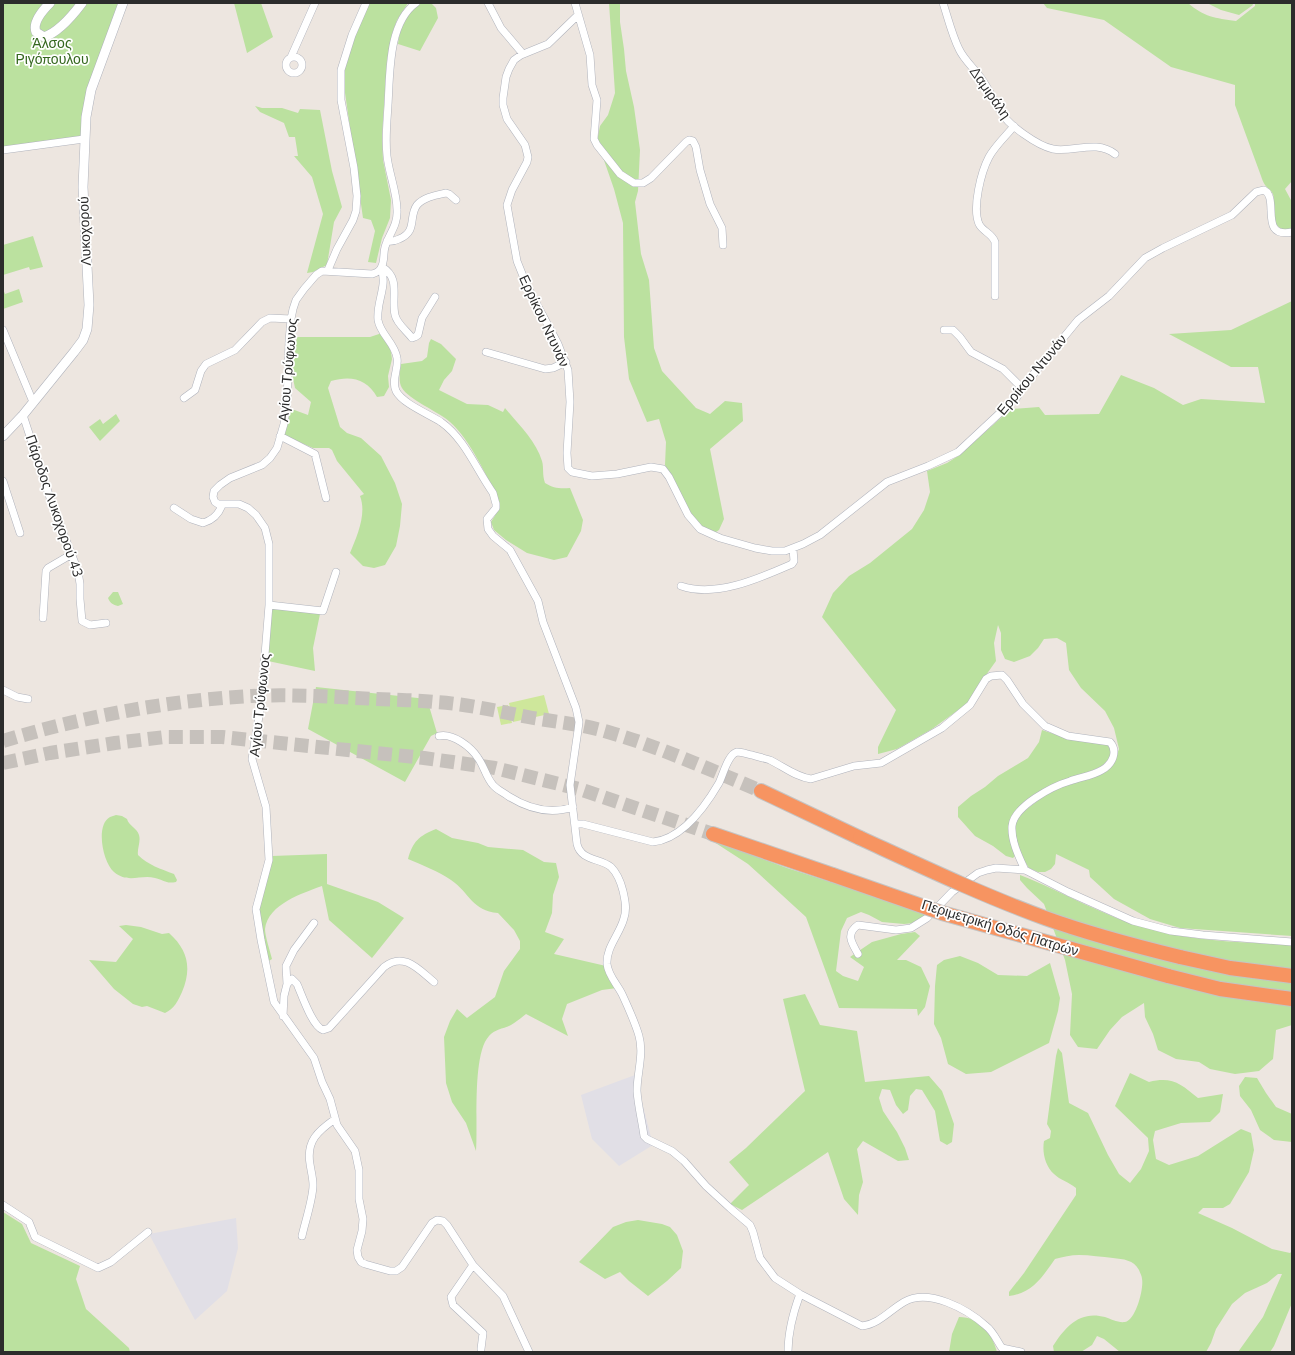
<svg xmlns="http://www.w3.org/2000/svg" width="1295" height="1355" viewBox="0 0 1295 1355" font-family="'Nunito Sans',sans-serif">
<rect width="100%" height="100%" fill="#ede6e0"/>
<!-- industrial -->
<path fill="#e1dfe6" d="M 635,1075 L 653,1145 L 619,1166 L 592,1139 L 581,1095 Z
M 236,1218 L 238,1248 L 227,1291 L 195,1320 L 149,1234 Z"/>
<!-- green -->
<path fill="#bbe19f" d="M 3,3 L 119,3 L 81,138 L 3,148 Z
M 234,3 L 261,3 L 273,37 L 247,53 Z
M 368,3 L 408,3 L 397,20 L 393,31 L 387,60 L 382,136 L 383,160 L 391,200 L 390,218 L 382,238 L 376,263 L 368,262 L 375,231 L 371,220 L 363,218 L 343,79 C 347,53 359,28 368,3 Z
M 421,3 L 431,3 L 436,8 L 438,18 L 420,51 L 398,44 C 400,27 406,12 421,3 Z
M 609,3 L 620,3 L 620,22 L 624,49 L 626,71 L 634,107 L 640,150 L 638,191 L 635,202 L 641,254 L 649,280 L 654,348 L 662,371 L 696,408 L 710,414 L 725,401 L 742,403 L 743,421 L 710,449 L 724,519 L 719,530 L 716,532 L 706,530 L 698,525 L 688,509 L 665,465 L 666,442 L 659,419 L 647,422 L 629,379 L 624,337 L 623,223 L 614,189 L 598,143 L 598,136 L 600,126 L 608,115 L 615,93 Z
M 1043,3 L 1188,3 C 1204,17 1215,18 1236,21 L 1255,6 L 1255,3 L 1292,3 L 1292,181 L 1285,189 L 1292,202 L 1292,230 C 1267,232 1277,209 1273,194 C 1271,190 1267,188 1265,185 C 1263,182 1262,179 1261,176 L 1235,105 L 1235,85 L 1171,67 L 1104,20 L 1047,8 Z
M 1207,3 L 1252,3 L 1253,5 L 1239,15 L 1221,10 Z
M 255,106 L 262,108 L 282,108 L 298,113 L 300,109 L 320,110 L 332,171 L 342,207 L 334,222 L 327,265 L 313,272 L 307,273 L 323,214 L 312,177 L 294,156 L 298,156 L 295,137 L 289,137 L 284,123 L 260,112 Z
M 33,236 L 43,267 L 30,270 L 29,267 L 3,275 L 3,245 Z
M 3,289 L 5,294 L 19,289 L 23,302 L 3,309 Z
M 1292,301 L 1292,936 L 1180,928 L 1150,919 L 1114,899 L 1090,877 L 1089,870 L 1056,854 L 1055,864 L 1051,869 L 1045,872 L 1038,872 L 1029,868 L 1020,854 L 1014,831 L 1018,816 L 1045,795 L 1071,783 L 1090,779 L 1105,771 L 1115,759 L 1119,749 L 1114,728 L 1105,711 L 1081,688 L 1069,670 L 1066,643 L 1057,638 L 1044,639 L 1038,648 L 1030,656 L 1014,662 L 1005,659 L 1001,650 L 1001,633 L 998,625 L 994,643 L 996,661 L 981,682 L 968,703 L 932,729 L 897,749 L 878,754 L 878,747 L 896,710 L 822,617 L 833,593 L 849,576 L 870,563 L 912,529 L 924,510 L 930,492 L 927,471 L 947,463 L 958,456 L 1011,409 L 1039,407 L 1045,415 L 1099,414 L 1121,375 L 1154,388 L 1183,405 L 1201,399 L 1265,403 L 1258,367 L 1231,367 L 1169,334 L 1231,330 Z
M 382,333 L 390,346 L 392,359 L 388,376 L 389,387 L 384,396 L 377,397 C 367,379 351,375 331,381 L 328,388 L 340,427 L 347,433 L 361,438 L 381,456 L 395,483 L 402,504 L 400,526 L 396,546 L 385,565 L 374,568 L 363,566 L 350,553 C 357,536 367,514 360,496 L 364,494 L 337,461 L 332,450 L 329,448 L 313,448 L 283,435 L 289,408 L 308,415 L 311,402 L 295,388 L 291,369 L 297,337 L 370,337 Z
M 431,339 L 441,344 L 456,359 L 452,371 L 444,380 L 439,390 L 467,404 L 488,405 L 503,412 L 505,408 C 518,424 536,441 542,461 C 544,468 542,474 545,483 C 553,488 560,489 570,488 L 583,520 L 581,531 L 567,557 L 554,560 L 527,553 L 506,540 L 494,530 L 491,522 L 499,509 L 500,503 C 488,479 470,439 450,422 C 439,412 408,399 402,388 C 398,382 400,371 401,364 L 422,361 L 427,357 L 429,343 Z
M 116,414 L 120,421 L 100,441 L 89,427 L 100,419 L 103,424 Z
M 113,592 L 118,592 L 123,604 L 118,606 C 113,605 110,603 108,598 Z
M 271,607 L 320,614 L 313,648 L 315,671 L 268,661 Z
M 316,687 L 427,699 L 437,733 L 431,736 L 405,782 L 308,729 Z
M 1042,730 L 1066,738 L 1108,744 C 1116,753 1109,759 1102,766 L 1026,800 L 1012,815 L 1009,827 L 1015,856 L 1013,858 L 1006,856 L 993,846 L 975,836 L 958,817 L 958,807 L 971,796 L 985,787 L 998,776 L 1028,758 L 1039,742 Z
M 116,815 L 122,816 L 127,819 C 129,826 137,828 139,835 C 141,841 137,849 138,855 C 148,865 161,869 174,874 L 177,880 L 176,882 C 165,884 165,880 155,878 C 141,874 128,884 114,872 C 103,863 95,825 110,817 C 112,816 114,816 116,815 Z
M 436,829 L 452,838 L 478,843 L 488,847 L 523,850 L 544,862 L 556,863 L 559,877 L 553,895 L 552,913 L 545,932 L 564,939 L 554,954 L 606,966 L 617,988 L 602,990 L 567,1004 L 562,1019 L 568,1036 L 526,1014 C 521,1018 516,1022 511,1025 C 503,1029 495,1029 489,1036 C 472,1054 478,1125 476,1151 L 466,1123 L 452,1102 L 446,1083 L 444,1037 L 450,1021 L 457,1009 L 467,1018 L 495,997 L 504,971 L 520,949 L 520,941 L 514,930 L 498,913 C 472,911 470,893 451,880 C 438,871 422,865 408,859 C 413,841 419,836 436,829 Z
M 711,840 L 787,868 L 927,913 L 921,919 L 914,923 L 904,924 L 882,922 L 869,915 L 861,912 L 847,918 L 841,931 L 836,971 L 843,976 L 858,981 L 864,967 L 850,957 L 872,942 L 901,934 L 915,932 L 920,936 L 897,960 L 906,960 L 921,967 L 930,986 L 925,1007 L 918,1016 L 917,1009 L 839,1008 L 806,917 L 748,864 Z
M 327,854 L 327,884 L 378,902 L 404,918 L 372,958 L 329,920 L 322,886 C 303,893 268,904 265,929 C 265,936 270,951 272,959 L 267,962 L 258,909 L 272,856 Z
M 1020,875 C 1064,892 1104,917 1150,929 C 1196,942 1244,942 1292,945 L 1292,1025 L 1276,1030 L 1273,1059 L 1259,1071 L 1235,1074 L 1210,1069 L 1199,1062 L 1176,1059 L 1158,1050 L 1153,1034 L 1145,1017 L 1144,1003 L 1122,1017 L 1110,1030 L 1097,1049 L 1078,1047 L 1070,1035 L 1072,994 L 1065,960 L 1044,904 L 1027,888 L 1020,880 Z
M 126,925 L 141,927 L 162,934 L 169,933 C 188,950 192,968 182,992 C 178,1001 174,1009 165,1013 L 147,1006 L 142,1007 L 133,1004 L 114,989 L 89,960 L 116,962 L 133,939 L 119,926 Z
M 960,956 L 978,963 L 998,975 L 1027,976 L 1050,963 L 1060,998 L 1058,1011 L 1049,1043 L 991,1072 L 966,1074 L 948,1064 L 941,1038 L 934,1024 L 935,986 L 937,965 L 944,960 Z
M 805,994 L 820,1025 L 857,1031 L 865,1082 L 929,1076 L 942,1091 L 948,1107 L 954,1124 L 952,1142 L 947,1145 L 940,1141 L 935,1111 L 922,1090 L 916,1089 L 910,1096 L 908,1110 L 903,1114 L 896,1105 L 890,1090 L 882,1089 L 879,1098 L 883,1111 L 897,1132 L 905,1148 L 909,1160 L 898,1161 L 863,1141 L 857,1149 L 863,1182 L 859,1195 L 858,1215 L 844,1199 L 828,1152 L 742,1210 L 730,1204 L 749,1185 L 729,1162 L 746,1148 L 805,1091 L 783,999 Z
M 1058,1048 L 1062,1053 L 1069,1103 L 1088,1113 L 1108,1155 L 1119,1174 L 1130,1183 L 1141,1169 L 1149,1151 L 1148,1138 L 1115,1106 L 1130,1073 L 1149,1082 C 1172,1076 1181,1084 1198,1098 L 1223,1094 L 1220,1112 L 1210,1122 L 1181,1123 L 1155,1131 L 1153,1140 L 1156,1159 L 1169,1165 L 1198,1156 L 1241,1129 L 1251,1133 L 1254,1150 L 1249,1172 L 1230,1204 L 1223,1208 L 1203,1208 L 1198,1213 L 1232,1228 L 1272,1249 L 1290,1253 L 1292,1251 L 1292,1303 L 1274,1346 L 1270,1352 L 1238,1352 L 1263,1317 L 1282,1274 L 1278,1274 L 1267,1283 L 1245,1293 L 1232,1304 L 1216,1329 L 1211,1343 L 1206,1352 L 1120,1352 L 1104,1339 L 1097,1336 L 1092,1345 L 1081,1352 L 1054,1352 L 1053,1346 C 1065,1327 1080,1310 1105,1317 C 1111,1319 1118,1323 1125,1322 C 1136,1320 1144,1288 1142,1279 C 1142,1276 1140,1273 1139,1270 C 1134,1260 1123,1259 1113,1258 C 1102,1257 1090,1255 1079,1255 C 1071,1255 1063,1257 1055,1259 C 1042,1277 1033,1293 1009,1296 L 1009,1292 L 1024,1273 L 1076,1195 L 1076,1188 C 1069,1182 1060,1180 1054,1174 C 1045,1166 1042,1152 1044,1141 L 1050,1138 L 1051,1131 L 1047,1124 L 1056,1056 Z
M 1245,1077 L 1257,1078 L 1266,1093 L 1276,1107 L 1292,1114 L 1292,1142 L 1274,1140 L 1260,1130 L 1251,1110 L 1240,1096 L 1239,1086 Z
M 3,1212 L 22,1224 L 31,1243 L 80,1266 L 76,1279 L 86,1309 L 129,1348 L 130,1352 L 3,1352 Z
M 638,1220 L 662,1224 L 670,1227 L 677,1235 L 683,1251 L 681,1268 L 667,1281 L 648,1296 L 629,1281 L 620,1272 L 605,1279 L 579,1262 L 613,1227 L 626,1222 Z
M 959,1317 C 980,1317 992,1333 997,1352 L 949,1352 L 952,1334 Z"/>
<!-- pitch -->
<path fill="#cee79b" d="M 544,695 L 549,714 L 513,722 L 509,703 Z
M 508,705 L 512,723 L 501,725 L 497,707 Z"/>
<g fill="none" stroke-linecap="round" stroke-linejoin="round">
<!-- motorway-tunnel -->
<path stroke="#c6c1bc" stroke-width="14" stroke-dasharray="14 7" stroke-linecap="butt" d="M 3,741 C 82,717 169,700 252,696 C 293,694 336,697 377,699 C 396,700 416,700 435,702 C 467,704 497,711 528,717 C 555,722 582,724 608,732 C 660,747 711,770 761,791
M 3,763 L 50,753 L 115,743 L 165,737 L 222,737 L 280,743 L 424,758 L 495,768 L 579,789 L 713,834"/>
<!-- minor casing -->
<g stroke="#b0b3bc" stroke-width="8">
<path id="minor" d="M 416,3 C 388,23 390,74 388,105 C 387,122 385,139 387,156 C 389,174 397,192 397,210 C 398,225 389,234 385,247 C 383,254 385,261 381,268 C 379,272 376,273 372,274 L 322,271 L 316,275 L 304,289 L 296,300 L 293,309 L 291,319 L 289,341 L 287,403 L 284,424 L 277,448 L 270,458 L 262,465 L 230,478 L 220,485 L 214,491 L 213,497 L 215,502 L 218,504 L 239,504 L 248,508 L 256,515 L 265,528 L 269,544 L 269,605 L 261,704 L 252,759 L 266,807 L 269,860 L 256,909 L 261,940 L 274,1002 L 314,1058 L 322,1082 L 330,1099 L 337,1125 L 355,1151 L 359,1170 L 359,1199 L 363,1219 L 362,1231 L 357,1250 L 358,1257 L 361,1262 L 365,1264 L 390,1271 L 396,1271 L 402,1267 L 432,1223 L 437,1220 L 443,1221 L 447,1225 L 473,1265 L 503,1296 L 529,1352
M 488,3 L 501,28 L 523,54
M 575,3 L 590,55 L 592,85 L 597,100 L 594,139 L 597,145 L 620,174 L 634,183 L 643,183 L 651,178 L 686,142 L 689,140 L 693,141 L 696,147 L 700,170 L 710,204 L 722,228 L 723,245
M 943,3 C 948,18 952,35 959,49 C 964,60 974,68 981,78 C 989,89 994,101 1001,112 C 1008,125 1038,146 1053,149 C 1073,153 1096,139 1115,154
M 578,15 L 548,44 L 521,55 L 514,60 L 509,69 L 506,77 L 503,98 L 503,105 L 507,119 L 525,145 L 528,157 L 527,162 L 512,190 L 507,205 L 517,261 L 527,286 L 558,344 L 568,370 L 570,402 L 567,453 L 568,468 L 572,472 L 592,476 L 617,474 L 651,467 L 663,469 L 669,477 L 688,515 L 700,529 L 720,538 L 755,548 L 772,551 L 785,551 L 803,544 L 820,535 L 887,482 L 928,466 L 958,452 L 1017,397 L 1022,388 L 1078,320 L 1109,296 L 1145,258 L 1163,248 L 1232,215 L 1256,192 L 1264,190 C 1280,198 1258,239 1292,232
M 291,57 L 315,3
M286 65a8 8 0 1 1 16 0a8 8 0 1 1-16 0Z
M 3,150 L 84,139
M 387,241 C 392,242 395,241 399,239 C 418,231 408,217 417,205 C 424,197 437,195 446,193 L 449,194 L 456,200
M 382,267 C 401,278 391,297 395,315 C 397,324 407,331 412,338 L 415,337 L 418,335 L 422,318 L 435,297
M 381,269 C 388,285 376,302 378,320 C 380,334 395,343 397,358 C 399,368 391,380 396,391 C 403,404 429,414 441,422 C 465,439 476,469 493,493 L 496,504 L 496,508 L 487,519 L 488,529 L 493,536 L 510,550 L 538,601 L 543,622 L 576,708 L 579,722 L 578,730 L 570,785 L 577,844 C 581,861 600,858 611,867 C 617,873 621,883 623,891 C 625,900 627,909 624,918 C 620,934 606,947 607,964 C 608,975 617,984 622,994 C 628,1007 635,1022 639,1036 C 644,1054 637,1073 637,1091 C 638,1106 642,1121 644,1136 L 647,1139 L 672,1151 L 684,1161 L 706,1186 L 730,1208 L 750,1225 L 753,1232 L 760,1258 L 775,1278 L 800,1294 L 862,1326 C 879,1324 890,1310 904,1302 C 929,1288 967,1309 986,1326 C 993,1331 997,1341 1002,1348 L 1021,1352
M 328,270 L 337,249 L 353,220 L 356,211 L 357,196 L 354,168 L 341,100 L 341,70 L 352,35 L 366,3
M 995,296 L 995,242 C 992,233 983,232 979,224 C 972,208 981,172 989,157 C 995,146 1006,136 1014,126
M 3,330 L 33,402
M 944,330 L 953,330 L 960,337 L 971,352 L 1003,369 L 1022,388
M 486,352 L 545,369 L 553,368 L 566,362
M 184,398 L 195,390 L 201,371 L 206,364 L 235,350 L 262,322 L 270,318 L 291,319
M 23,415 L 52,504 L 78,571 L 80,584 L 80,599 L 82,621 L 90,625 L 106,623
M 280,436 L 315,454 L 326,498
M 3,481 L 20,533
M 174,508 L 191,519 L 203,523 C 213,520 219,514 222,505
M 681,586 C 716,598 760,578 792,564 L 794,561 L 793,549
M 269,605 L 323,611 L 336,572
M 43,618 L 46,571 L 48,568 L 72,554
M 3,690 L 17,697 L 28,699
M 439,736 C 453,733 471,747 478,758 C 484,766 486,777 493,785 C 497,790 503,792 508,796 C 527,808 550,815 573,807
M 576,824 L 583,824 L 653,842 C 682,839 705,807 719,783 C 723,775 728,754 737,752 C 742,752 747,754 752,755 C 758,757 764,758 770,760 C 784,767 796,777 811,779 L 854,766 L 881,763 L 942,728 L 970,705 L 986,679 L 991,676 L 1002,675 L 1007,680 L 1023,704 L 1045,726 L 1068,736 L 1110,742 C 1118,751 1113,764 1102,770 C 1092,776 1081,777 1070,781 C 1053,786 1014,806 1012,826 C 1011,841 1019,857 1025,870
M 858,954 C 852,943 845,934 858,925 L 896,930 L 911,928 L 927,918 L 952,892 L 978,873 L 987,870 L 996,868 L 1025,870 L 1068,892 L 1133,921 L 1171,931 L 1203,935 L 1292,942
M 287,984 L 286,966 L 294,950 L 314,923
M 283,1016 L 284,996 L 287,984 L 292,979 L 297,984 C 302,995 312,1026 323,1030 L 329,1028 L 384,967 C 404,951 419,970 434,982
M 3,1205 L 29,1222 L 35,1237 L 98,1268 L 111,1262 L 148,1232
M 302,1236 C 305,1222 313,1199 313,1185 C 313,1178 311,1171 310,1164 C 306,1141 318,1131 335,1119
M 473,1265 L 451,1297 L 453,1305 L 483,1333 L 481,1349
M 788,1352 C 788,1332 793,1313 800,1294"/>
</g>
<!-- tertiary casing -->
<g stroke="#b0b3bc" stroke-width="10">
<path id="tertiary" d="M 50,3 C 43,10 32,22 36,32 L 44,37 C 59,32 73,15 82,3
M 3,436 L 23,415 L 74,352 L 83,340 L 87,329 L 89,305 L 83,187 L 86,117 L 91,90 L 123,3"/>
</g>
<!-- motorway casing -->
<g stroke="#c4c4c4" stroke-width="16">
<path id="motorway" d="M 761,791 L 860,838
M 713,834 L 833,875
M 1180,957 L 1230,968 L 1292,976
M 1168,976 L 1220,989 L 1292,999"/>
</g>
<!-- minor -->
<use href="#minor" stroke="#fff" stroke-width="7"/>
<!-- tertiary -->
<use href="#tertiary" stroke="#fff" stroke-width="9"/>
<!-- motorway -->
<use href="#motorway" stroke="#f79461" stroke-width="14"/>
<!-- motorway-bridge casing -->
<g stroke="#c4c4c4" stroke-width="16" stroke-linecap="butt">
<path id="motorway-bridge" d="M 860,838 C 921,866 982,895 1045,918 C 1089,934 1135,946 1180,957
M 833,875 L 942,913 L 1168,976"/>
</g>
<!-- motorway-bridge -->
<use href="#motorway-bridge" stroke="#f79461" stroke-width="14"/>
</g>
<g text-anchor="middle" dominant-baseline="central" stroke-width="3.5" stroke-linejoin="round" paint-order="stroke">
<!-- park labels -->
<g font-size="14" fill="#34671e" stroke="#fff">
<text x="52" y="43">Άλσος<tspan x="52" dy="16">Ριγόπουλου</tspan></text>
</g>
<!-- street labels -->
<g font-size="14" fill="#2c2c2c" stroke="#fff">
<text transform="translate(990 93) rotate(55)">Δαμιράλη</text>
<text transform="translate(85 231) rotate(-92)">Λυκοχορού</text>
<text transform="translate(544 321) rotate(65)">Ερρίκου Ντυνάν</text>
<text transform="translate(288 370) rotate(-85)">Αγίου Τρύφωνος</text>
<text transform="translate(1032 375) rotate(-50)">Ερρίκου Ντυνάν</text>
<text transform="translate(54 506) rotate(71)">Πάροδος Λυκοχορού 43</text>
<text transform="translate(260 705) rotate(-84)">Αγίου Τρύφωνος</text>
<text transform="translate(1000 928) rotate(17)">Περιμετρική Οδός Πατρών</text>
</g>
</g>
<!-- border -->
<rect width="1295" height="1355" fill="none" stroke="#2c2c2c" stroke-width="8"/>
</svg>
